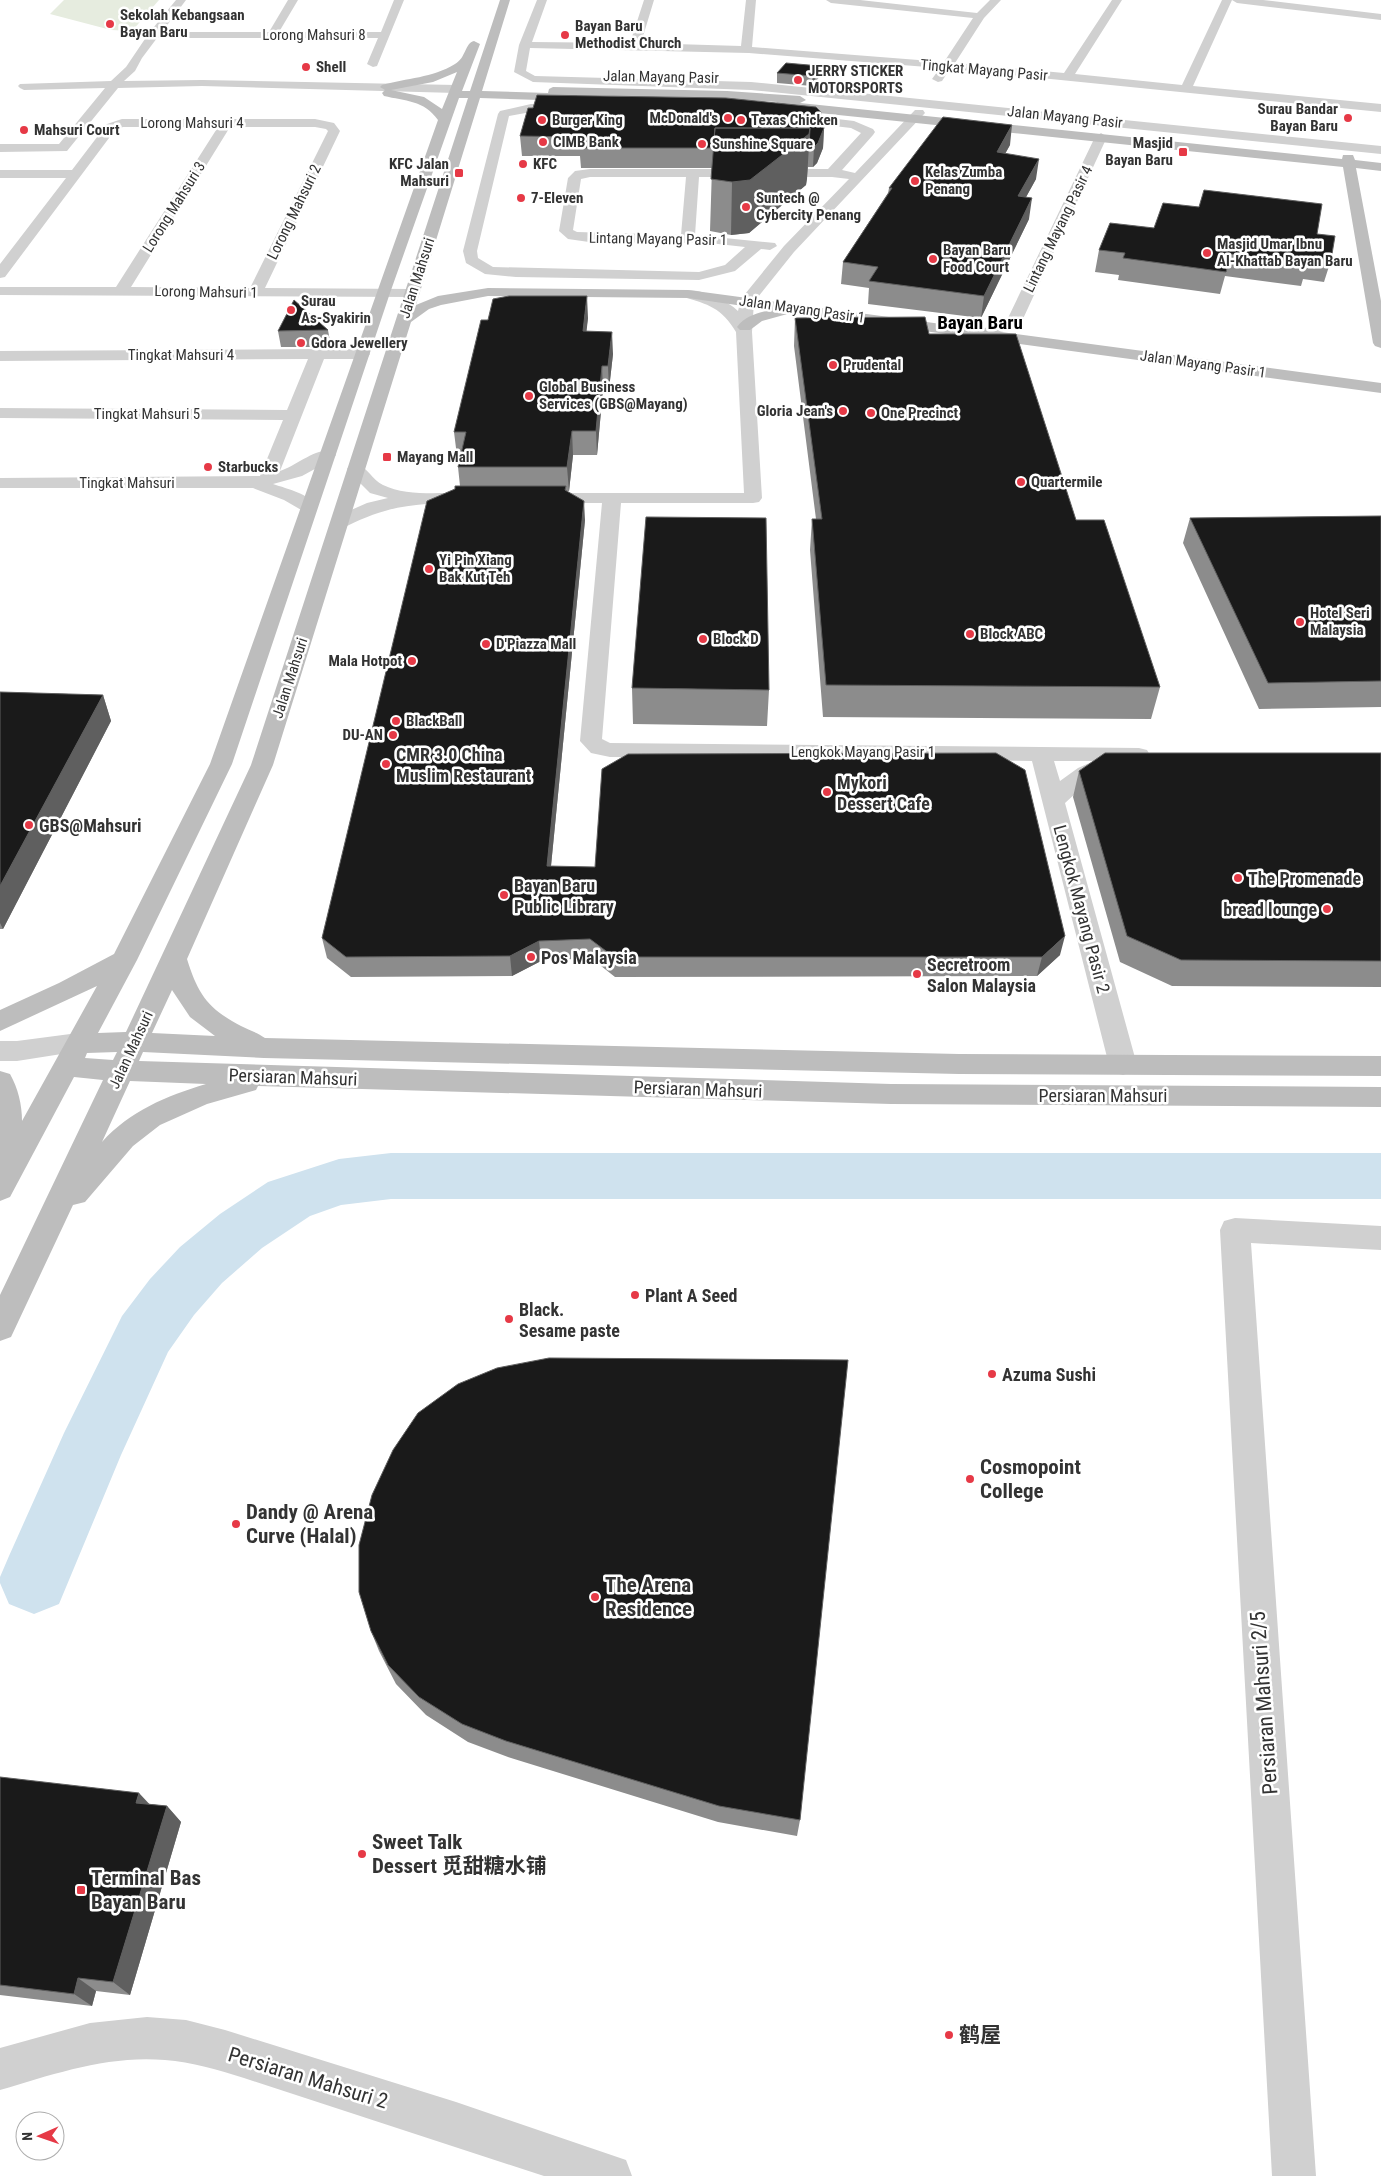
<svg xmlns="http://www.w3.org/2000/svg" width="1381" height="2176" viewBox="0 0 1381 2176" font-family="'Roboto Condensed','Noto Sans SC',sans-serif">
<rect width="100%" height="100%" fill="#fff"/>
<!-- green -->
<path fill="#e6ecdf" d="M 64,0 L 159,0 L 132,31 L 111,30 L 50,14 Z"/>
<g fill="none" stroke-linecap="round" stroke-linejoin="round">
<!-- river -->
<path fill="#cfe2ee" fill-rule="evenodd" d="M 391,1153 L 1381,1153 L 1381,1199 L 391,1199 L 341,1205 L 310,1216 L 262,1248 L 222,1283 L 194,1315 L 168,1352 L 121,1455 L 59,1604 L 34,1614 L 9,1604 L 0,1583 L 0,1577 L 9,1556 L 64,1433 L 122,1316 L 150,1279 L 180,1247 L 220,1214 L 268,1182 L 339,1159 Z"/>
<!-- street -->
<path fill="#d0d0d0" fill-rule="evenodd" d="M 176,0 L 186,0 L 162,32 L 269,32 L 288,0 L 298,0 L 279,32 L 381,32 L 394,0 L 404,0 L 377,66 L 373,67 L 367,64 L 378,38 L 157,38 L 142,58 L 135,71 L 124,81 L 202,80 L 456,85 L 462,89 L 456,93 L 202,86 L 118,88 L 67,151 L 0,152 L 0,144 L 59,144 L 105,88 L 24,90 L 20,88 L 18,86 L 20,84 L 111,81 L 126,67 L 149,33 Z
M 537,0 L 547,0 L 532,42 L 630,43 L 644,0 L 654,0 L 641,43 L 741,46 L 746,0 L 756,0 L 752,47 L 944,62 L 973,18 L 831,3 L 826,0 L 860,0 L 977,13 L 990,0 L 1001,0 L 984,18 L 955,63 L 1064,73 L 1112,0 L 1122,0 L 1075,74 L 1182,85 L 1222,0 L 1263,0 L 1381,14 L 1381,20 L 1237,3 L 1232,0 L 1193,86 L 1381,104 L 1381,112 L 950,69 L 942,81 L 938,82 L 932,79 L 940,68 L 749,53 L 530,48 L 526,71 L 535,76 L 751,82 L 1381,146 L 1381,154 L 751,90 L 533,82 L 514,72 L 519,45 Z
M 531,104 L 572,104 L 578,108 L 572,112 L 531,112 L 509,116 L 477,251 L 478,258 L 493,267 L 699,272 L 725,265 L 745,247 L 709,243 L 589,242 L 568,239 L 559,231 L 568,178 L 575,171 L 590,169 L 828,169 L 861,133 L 851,128 L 783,120 L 781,117 L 787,113 L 854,121 L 873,129 L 875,132 L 873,135 L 842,170 L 855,173 L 915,110 L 923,110 L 925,113 L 794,252 L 754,302 L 752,332 L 762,498 L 759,502 L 753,503 L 621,503 L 602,739 L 610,743 L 1139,748 L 1147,750 L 1150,755 L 1147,760 L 1121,762 L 1119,768 L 1087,783 L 1065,803 L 1137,1065 L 1133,1072 L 1123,1075 L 1113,1072 L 1109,1065 L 1032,761 L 610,757 L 591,753 L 580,741 L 602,503 L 542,503 L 536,502 L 533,498 L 536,494 L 542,493 L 744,493 L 736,332 C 722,308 708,304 683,297 L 681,294 L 683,291 C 698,287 727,300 738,311 L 741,299 L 784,246 L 849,179 L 832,177 L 699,177 L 695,235 L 775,243 L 777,246 L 770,250 L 761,249 L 735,271 L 699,280 L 516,277 L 485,274 L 466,263 L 463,251 L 498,114 L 500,111 ZM 590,177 L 686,177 L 681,235 L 577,232 L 573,230 L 581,179 ZM 1054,761 L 1094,761 L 1078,768 L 1060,781 Z
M 122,119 L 315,119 L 334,123 L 340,131 L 265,288 L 413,289 L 418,290 L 420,293 L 418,296 L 413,297 L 0,295 L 0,287 L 116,287 L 218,127 L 123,127 L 115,130 L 5,277 L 0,278 L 0,264 L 66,178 L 0,178 L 0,170 L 72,170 L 107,124 ZM 230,127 L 315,127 L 326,129 L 328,131 L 250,288 L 131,287 Z
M 1101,133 L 1107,137 L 1022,321 L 1019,324 L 990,337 L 978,337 L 976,334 L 978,331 L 1008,318 L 1095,137 Z
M 318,349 L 362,349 L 368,351 L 370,354 L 368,357 L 362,359 L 324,359 L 280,471 C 296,466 316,447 333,451 L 336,455 L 333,459 L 302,476 L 273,484 C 288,489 309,494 318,507 L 315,511 L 309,512 L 303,511 L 284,500 L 253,488 L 0,488 L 0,478 L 260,476 L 283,420 L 0,418 L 0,408 L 287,410 L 308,359 L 0,361 L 0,351 Z
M 356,464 C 368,467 372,480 383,485 C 407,497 443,492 469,493 L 475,494 L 478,498 L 475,502 L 469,503 C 420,503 391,504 347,526 L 340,528 L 333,526 L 331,522 L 333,518 L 367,503 L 388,498 L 370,493 L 350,473 L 347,469 L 350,465 Z
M 78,1033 L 87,1036 L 91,1043 L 87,1050 L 17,1061 L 0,1061 L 0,1041 L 17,1041 Z
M 1235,1218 L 1381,1226 L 1381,1250 L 1251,1243 L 1316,2176 L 1272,2176 L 1220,1230 L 1224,1221 Z
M 147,2017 L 186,2020 L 225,2030 L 456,2102 L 626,2160 L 632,2176 L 544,2176 L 244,2078 C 218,2070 192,2062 165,2060 C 108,2055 54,2074 0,2090 L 0,2048 L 90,2023 Z"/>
<!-- secondary -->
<path fill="#bdbdbd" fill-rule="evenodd" d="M 500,0 L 510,0 L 482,91 L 548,93 L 549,89 L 553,87 L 727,91 L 800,96 L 806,100 L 800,103 L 1342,159 L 1343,155 L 1353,155 L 1355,160 L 1381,163 L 1381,171 L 1356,168 L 1381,301 L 1381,348 L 1375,346 L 1373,343 L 1343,167 L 780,109 L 774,105 L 777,102 L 727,99 L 577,95 L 576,100 L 572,101 L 480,98 L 416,305 L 438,296 L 488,288 L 688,290 L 1381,383 L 1381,393 L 791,313 L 762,321 L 750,330 L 740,330 L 737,327 C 745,316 757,313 770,310 L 688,298 L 488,296 L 441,305 L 429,309 L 411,322 L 273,765 L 187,959 C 198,994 207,1008 241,1026 C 249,1030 258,1033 265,1038 L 959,1054 L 1381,1056 L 1381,1076 L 959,1074 L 264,1058 L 143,1052 L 139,1061 L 891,1084 L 1381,1087 L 1381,1107 L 891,1104 L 258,1086 L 256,1090 L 207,1104 L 160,1125 L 133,1146 L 85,1202 L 73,1205 L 11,1337 L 0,1341 L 0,1295 L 103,1080 L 74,1077 L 10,1197 L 0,1201 L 0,1071 L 10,1074 C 18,1088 22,1105 22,1121 L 97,986 L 0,1031 L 0,1010 L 59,983 L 114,954 L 210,764 L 438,120 C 424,100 405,101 384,96 L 382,93 L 385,90 L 380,87 L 382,85 C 407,78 432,78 455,64 C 466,58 465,43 474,41 L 480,44 L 462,91 L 470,91 ZM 457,72 L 442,109 L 424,97 L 391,90 L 433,82 ZM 459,98 L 468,98 L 251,765 L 126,1032 L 98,1033 L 137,960 L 232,764 L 390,293 ZM 172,990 L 190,1017 L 215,1036 L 152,1033 ZM 117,1052 L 113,1060 L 85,1058 L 87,1053 ZM 130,1081 L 206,1084 C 166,1096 130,1111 102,1142 Z"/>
</g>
<!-- wall -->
<path fill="#8c8c8c" d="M 820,66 L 820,76 L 812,86 L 777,83 L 777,73 Z
M 824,128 L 823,148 L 817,163 L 813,167 L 808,167 L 806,185 L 749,233 L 731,235 L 710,231 L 712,168 L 581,168 L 580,156 L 522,156 L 520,136 Z
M 1010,145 L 1005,154 L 1036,179 L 1026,197 L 1029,219 L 981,318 L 868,304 L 869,288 L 841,284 L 843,262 L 888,193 L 889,188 Z
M 1154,228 L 1317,234 L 1331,260 L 1324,282 L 1303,279 L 1301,286 L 1225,276 L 1220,294 L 1118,280 L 1119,275 L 1095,272 L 1099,250 Z
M 588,318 L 586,331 L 613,354 L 609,389 L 603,389 L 597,455 L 573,455 L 569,491 L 567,491 L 585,520 L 551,866 L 1060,955 L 1037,976 L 615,977 L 591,958 L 541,961 L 512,976 L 351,977 L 327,958 L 322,938 L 455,489 L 460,486 L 458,467 L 460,456 L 457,456 L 454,432 L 488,320 Z
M 795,318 L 929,334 L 1076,520 L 1160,687 L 1151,719 L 823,717 L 810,550 L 812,519 L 816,519 L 794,346 Z
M 328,330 L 331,347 L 281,347 L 278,331 Z
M 1381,516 L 1381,707 L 1259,709 L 1183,543 L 1190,518 Z
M 632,688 L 769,690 L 767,726 L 633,724 Z
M 0,692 L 103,695 L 111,721 L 3,929 L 0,929 Z
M 1381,753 L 1381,987 L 1172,986 L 1120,962 L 1073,797 L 1079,771 Z
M 371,1631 L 800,1820 L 797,1836 L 718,1822 L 511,1758 L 468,1742 L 426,1715 L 396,1684 L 379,1651 Z
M 0,1777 L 150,1804 L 167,1806 L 181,1822 L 130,1995 L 96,1991 L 92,2006 L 0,1995 Z"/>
<!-- shaded-wall -->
<path fill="#5f5f5f" d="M 820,66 L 820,76 L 812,86 L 812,76 Z
M 1012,125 L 1010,145 L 994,173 L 997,152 Z
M 810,128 L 807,179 L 806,185 L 749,233 L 731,235 L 732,182 Z
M 824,128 L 823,148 L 817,163 L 813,167 L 814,147 Z
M 1039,159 L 1036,179 L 1015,217 L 1018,196 Z
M 1032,198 L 1029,219 L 981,318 L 984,296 Z
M 587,296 L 588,318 L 584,354 L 583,331 Z
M 612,332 L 613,354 L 609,389 L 608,366 Z
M 602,366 L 603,389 L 597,455 L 596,431 Z
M 572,431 L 573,455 L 569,491 L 567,467 Z
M 584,501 L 585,520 L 549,886 L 547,866 Z
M 103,695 L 111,721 L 3,929 L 0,923 L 0,886 Z
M 1065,936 L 1060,955 L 1037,976 L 1042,957 Z
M 539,941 L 541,961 L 512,976 L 510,956 Z
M 139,1793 L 154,1809 L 136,1803 Z
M 167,1806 L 181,1822 L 130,1995 L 113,1982 Z
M 78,1978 L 96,1991 L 92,2006 L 74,1994 Z"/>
<!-- building -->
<path fill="#1a1a1a" stroke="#5f5f5f" d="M 786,63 L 820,66 L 812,76 L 777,73 Z
M 537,95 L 726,98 L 816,107 L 821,112 L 824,128 L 818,143 L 814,147 L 809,147 L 810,128 L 715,128 L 713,148 L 580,148 L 580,137 L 520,136 L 528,108 L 533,108 Z
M 943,117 L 1012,125 L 997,152 L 1039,159 L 1018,196 L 1032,198 L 984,296 L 869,281 L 878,267 L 843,262 L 892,188 L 889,188 Z
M 715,128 L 810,128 L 809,134 L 750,180 L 732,182 L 711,179 Z
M 1204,190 L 1322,204 L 1317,234 L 1335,236 L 1331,260 L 1304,257 L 1307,264 L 1231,254 L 1226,272 L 1123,258 L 1125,253 L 1099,250 L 1110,223 L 1154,228 L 1163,203 L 1199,207 Z
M 509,296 L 587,296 L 583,331 L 612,332 L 608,366 L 602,366 L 596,431 L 572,431 L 567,467 L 458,467 L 466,432 L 454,432 L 481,320 L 488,320 L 493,299 Z
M 294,300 L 328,330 L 278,331 Z
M 925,317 L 929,334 L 1016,334 L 1076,520 L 1104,520 L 1160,687 L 826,685 L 812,519 L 822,519 L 795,318 Z
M 455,486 L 566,486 L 565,490 L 584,501 L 547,866 L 595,867 L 602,769 L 628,754 L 996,753 L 1025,770 L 1065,936 L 1042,957 L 614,957 L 590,939 L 539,941 L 510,956 L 346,957 L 322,938 L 427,501 L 455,489 Z
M 1381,516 L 1381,681 L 1268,683 L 1190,518 Z
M 646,517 L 766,518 L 769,690 L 632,688 Z
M 0,692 L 103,695 L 0,886 Z
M 1105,753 L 1381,753 L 1381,961 L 1181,960 L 1127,936 L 1079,771 Z
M 549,1358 L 848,1360 L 800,1820 L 719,1806 L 506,1741 L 462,1724 L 419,1697 L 388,1665 L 371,1631 L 359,1592 L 359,1545 L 372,1495 L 393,1450 L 418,1413 L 458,1384 L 497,1368 Z
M 0,1777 L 139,1793 L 136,1803 L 167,1806 L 113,1982 L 78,1978 L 74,1994 L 0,1985 Z"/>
<!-- markers -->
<g fill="#e63946" stroke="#fff" stroke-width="2">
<circle cx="110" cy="24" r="5"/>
<circle cx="565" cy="35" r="5"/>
<circle cx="306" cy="67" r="5"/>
<circle cx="798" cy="80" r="5"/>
<circle cx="728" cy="118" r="5"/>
<circle cx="1348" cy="118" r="5"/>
<circle cx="542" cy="120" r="5"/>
<circle cx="741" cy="120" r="5"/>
<circle cx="24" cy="130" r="5"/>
<circle cx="543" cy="142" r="5"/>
<circle cx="702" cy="144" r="5"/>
<rect x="1178" y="147" width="10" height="10" rx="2.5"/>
<circle cx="523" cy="164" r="5"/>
<rect x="454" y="168" width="10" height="10" rx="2.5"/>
<circle cx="915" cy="181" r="5"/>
<circle cx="521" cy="198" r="5"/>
<circle cx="746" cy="207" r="5"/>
<circle cx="1207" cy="253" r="5"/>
<circle cx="933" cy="259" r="5"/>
<circle cx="291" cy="310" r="5"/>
<circle cx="301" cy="343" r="5"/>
<circle cx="833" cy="365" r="5"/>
<circle cx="529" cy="396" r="5"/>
<circle cx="843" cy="411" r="5"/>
<circle cx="871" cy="413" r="5"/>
<rect x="382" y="452" width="10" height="10" rx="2.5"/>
<circle cx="208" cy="467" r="5"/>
<circle cx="1021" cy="482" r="5"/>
<circle cx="429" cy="569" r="5"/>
<circle cx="1300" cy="622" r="5"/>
<circle cx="970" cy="634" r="5"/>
<circle cx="703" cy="639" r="5"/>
<circle cx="486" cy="644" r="5"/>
<circle cx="412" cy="661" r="5"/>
<circle cx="396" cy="721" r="5"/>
<circle cx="393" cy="735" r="5"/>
<circle cx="386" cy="764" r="5"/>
<circle cx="827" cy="792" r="5"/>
<circle cx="29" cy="825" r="5"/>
<circle cx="1238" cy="878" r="5"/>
<circle cx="504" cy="895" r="5"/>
<circle cx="1327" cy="909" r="5"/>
<circle cx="531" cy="957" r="5"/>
<circle cx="917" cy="974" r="5"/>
<circle cx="635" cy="1295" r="5"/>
<circle cx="509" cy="1319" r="5"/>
<circle cx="992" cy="1374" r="5"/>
<circle cx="970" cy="1479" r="5"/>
<circle cx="236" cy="1524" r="5"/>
<circle cx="595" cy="1597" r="5"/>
<circle cx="362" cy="1854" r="5"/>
<rect x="76" y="1885" width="10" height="10" rx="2.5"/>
<circle cx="949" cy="2035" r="5"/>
</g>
<g text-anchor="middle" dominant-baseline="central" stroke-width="5" stroke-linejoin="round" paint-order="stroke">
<!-- far-poi labels -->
<g font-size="15" font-weight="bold" fill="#333" stroke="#fff" text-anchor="start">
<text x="120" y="15">Sekolah Kebangsaan<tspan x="120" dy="17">Bayan Baru</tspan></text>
<text x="575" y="26">Bayan Baru<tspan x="575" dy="17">Methodist Church</tspan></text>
<text x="316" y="67">Shell</text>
<text x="808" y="71">JERRY STICKER<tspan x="808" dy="17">MOTORSPORTS</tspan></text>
<text x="1338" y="109" text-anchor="end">Surau Bandar<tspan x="1338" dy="17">Bayan Baru</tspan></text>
<text x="718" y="118" text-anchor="end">McDonald's</text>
<text x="552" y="120">Burger King</text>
<text x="751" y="120">Texas Chicken</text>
<text x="34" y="130">Mahsuri Court</text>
<text x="553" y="142">CIMB Bank</text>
<text x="1173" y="143" text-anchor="end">Masjid<tspan x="1173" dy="17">Bayan Baru</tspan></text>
<text x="712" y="144">Sunshine Square</text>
<text x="449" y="164" text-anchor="end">KFC Jalan<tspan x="449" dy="17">Mahsuri</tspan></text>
<text x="533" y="164">KFC</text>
<text x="925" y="172">Kelas Zumba<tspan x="925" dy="17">Penang</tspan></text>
<text x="531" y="198">7-Eleven</text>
<text x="756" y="198">Suntech @<tspan x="756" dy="17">Cybercity Penang</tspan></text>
<text x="1217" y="244">Masjid Umar Ibnu<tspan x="1217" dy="17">Al-Khattab Bayan Baru</tspan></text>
<text x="943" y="250">Bayan Baru<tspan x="943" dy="17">Food Court</tspan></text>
<text x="301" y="301">Surau<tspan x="301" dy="17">As-Syakirin</tspan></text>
<text x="311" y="343">Gdora Jewellery</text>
<text x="843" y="365">Prudental</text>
<text x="539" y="387">Global Business<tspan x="539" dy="17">Services (GBS@Mayang)</tspan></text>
<text x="833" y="411" text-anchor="end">Gloria Jean's</text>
<text x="881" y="413">One Precinct</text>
<text x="397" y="457">Mayang Mall</text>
<text x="218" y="467">Starbucks</text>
<text x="1031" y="482">Quartermile</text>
<text x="439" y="560">Yi Pin Xiang<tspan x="439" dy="17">Bak Kut Teh</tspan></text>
<text x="1310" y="613">Hotel Seri<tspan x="1310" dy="17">Malaysia</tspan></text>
<text x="980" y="634">Block ABC</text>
<text x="713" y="639">Block D</text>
<text x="496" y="644">D'Piazza Mall</text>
<text x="402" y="661" text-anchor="end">Mala Hotpot</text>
<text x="406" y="721">BlackBall</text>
<text x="383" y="735" text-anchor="end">DU-AN</text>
</g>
<!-- far-street labels -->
<g font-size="15" fill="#333" stroke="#fff">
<text x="314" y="35">Lorong Mahsuri 8</text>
<text transform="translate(984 70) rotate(5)">Tingkat Mayang Pasir</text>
<text transform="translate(661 77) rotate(1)">Jalan Mayang Pasir</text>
<text transform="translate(1065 117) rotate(6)">Jalan Mayang Pasir</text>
<text x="192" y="123">Lorong Mahsuri 4</text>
<text transform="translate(174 207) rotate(-58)">Lorong Mahsuri 3</text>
<text transform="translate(294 212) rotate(-64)">Lorong Mahsuri 2</text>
<text transform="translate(1058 229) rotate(-64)">Lintang Mayang Pasir 4</text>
<text transform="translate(658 239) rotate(1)">Lintang Mayang Pasir 1</text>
<text transform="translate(417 278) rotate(-72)">Jalan Mahsuri</text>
<text transform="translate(206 292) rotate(1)">Lorong Mahsuri 1</text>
<text transform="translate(802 309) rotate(8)">Jalan Mayang Pasir 1</text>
<text x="181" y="355">Tingkat Mahsuri 4</text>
<text transform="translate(1203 364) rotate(8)">Jalan Mayang Pasir 1</text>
<text x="147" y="414">Tingkat Mahsuri 5</text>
<text x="127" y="483">Tingkat Mahsuri</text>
<text transform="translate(290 678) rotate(-72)">Jalan Mahsuri</text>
<text x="863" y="752">Lengkok Mayang Pasir 1</text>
<text transform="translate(131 1050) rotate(-65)">Jalan Mahsuri</text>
</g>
<!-- poi labels -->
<g font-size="18" font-weight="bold" fill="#333" stroke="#fff" text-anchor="start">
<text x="396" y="754">CMR 3.0 China<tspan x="396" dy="21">Muslim Restaurant</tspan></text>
<text x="837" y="782">Mykori<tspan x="837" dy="21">Dessert Cafe</tspan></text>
<text x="39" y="825">GBS@Mahsuri</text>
<text x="1248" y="878">The Promenade</text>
<text x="514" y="885">Bayan Baru<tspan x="514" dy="21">Public Library</tspan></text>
<text x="1317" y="909" text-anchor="end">bread lounge</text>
<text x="541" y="957">Pos Malaysia</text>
<text x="927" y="964">Secretroom<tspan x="927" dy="21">Salon Malaysia</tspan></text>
<text x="645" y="1295">Plant A Seed</text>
<text x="519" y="1309">Black.<tspan x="519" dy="21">Sesame paste</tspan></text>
<text x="1002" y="1374">Azuma Sushi</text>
</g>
<!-- street labels -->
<g font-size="18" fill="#333" stroke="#fff">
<text transform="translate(1082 909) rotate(75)">Lengkok Mayang Pasir 2</text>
<text transform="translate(293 1077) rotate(2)">Persiaran Mahsuri</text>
<text transform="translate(698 1089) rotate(2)">Persiaran Mahsuri</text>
<text x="1103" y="1095">Persiaran Mahsuri</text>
</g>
<!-- far-district labels -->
<g font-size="19" font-weight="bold" fill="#000" stroke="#fff">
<text x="980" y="322">Bayan Baru</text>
</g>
<!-- near-poi labels -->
<g font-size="21" font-weight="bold" fill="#333" stroke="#fff" text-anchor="start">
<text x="980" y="1467">Cosmopoint<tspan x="980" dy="24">College</tspan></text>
<text x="246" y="1512">Dandy @ Arena<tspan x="246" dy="24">Curve (Halal)</tspan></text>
<text x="605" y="1585">The Arena<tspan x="605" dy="24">Residence</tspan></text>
<text x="372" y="1842">Sweet Talk<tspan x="372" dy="24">Dessert 觅甜糖水铺</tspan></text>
<text x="91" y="1878">Terminal Bas<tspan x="91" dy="24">Bayan Baru</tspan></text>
<text x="959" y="2035">鹤屋</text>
</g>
<!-- near-street labels -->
<g font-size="21" fill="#333" stroke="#fff">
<text transform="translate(1264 1703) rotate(-94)">Persiaran Mahsuri 2/5</text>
<text transform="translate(308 2078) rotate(17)">Persiaran Mahsuri 2</text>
</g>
</g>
<!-- north arrow -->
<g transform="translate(40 2136) rotate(268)"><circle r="24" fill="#ffffff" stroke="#adadad"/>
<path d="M0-4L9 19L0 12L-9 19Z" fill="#e63946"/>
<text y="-8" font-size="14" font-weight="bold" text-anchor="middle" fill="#333333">N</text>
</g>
</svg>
